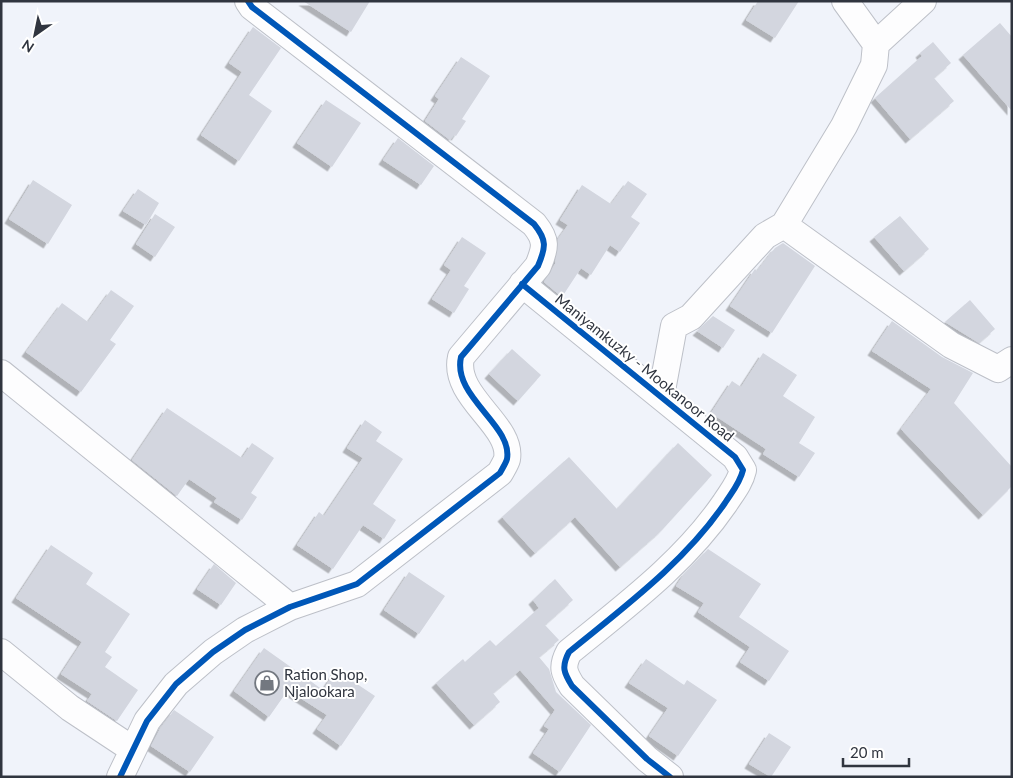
<svg xmlns="http://www.w3.org/2000/svg" width="1013" height="778" viewBox="0 0 1013 778" font-family="Lato,sans-serif">
<defs>
<filter id="shadow"><feDropShadow dx="-4.5" dy="4.5" stdDeviation="0" flood-color="#0004"/></filter>
</defs>
<rect width="100%" height="100%" fill="#f0f3fa"/>
<!-- building -->
<path fill="#d3d6df" filter="url(#shadow)" d="M 303,1 L 370,1 L 351,32 Z
M 758,1 L 799,1 L 775,38 L 746,20 Z
M 1000,23 L 1012,37 L 1012,111 L 963,55 Z
M 253,27 L 281,48 L 249,95 L 272,111 L 239,161 L 201,135 L 242,72 L 229,63 Z
M 933,42 L 951,63 L 934,78 L 954,101 L 910,139 L 875,98 L 922,56 L 920,53 Z
M 461,57 L 490,76 L 462,119 L 466,121 L 456,136 L 454,135 L 450,140 L 425,121 L 439,99 L 435,96 Z
M 326,100 L 361,123 L 332,167 L 297,143 Z
M 398,138 L 434,166 L 421,185 L 383,160 Z
M 33,180 L 72,205 L 48,244 L 9,219 Z
M 628,181 L 647,194 L 631,217 L 640,223 L 620,252 L 610,245 L 591,275 L 581,268 L 562,297 L 544,282 L 555,264 L 558,239 L 568,225 L 560,220 L 582,185 L 611,204 Z
M 138,189 L 159,203 L 146,225 L 123,211 Z
M 155,214 L 175,227 L 155,257 L 136,244 Z
M 900,216 L 929,249 L 904,271 L 874,237 Z
M 462,237 L 486,253 L 464,286 L 469,289 L 454,313 L 432,299 L 451,270 L 444,265 Z
M 783,243 L 815,266 L 772,333 L 730,306 L 755,269 L 757,271 L 775,248 Z
M 111,290 L 134,306 L 110,340 L 116,344 L 81,392 L 26,352 L 62,303 L 88,322 Z
M 970,300 L 995,329 L 979,343 L 945,322 Z
M 713,316 L 735,330 L 723,348 L 697,331 Z
M 892,321 L 942,357 L 973,373 L 954,403 L 1012,467 L 1012,486 L 983,515 L 901,429 L 931,389 L 872,351 Z
M 512,349 L 541,375 L 518,401 L 489,374 Z
M 763,353 L 797,375 L 783,396 L 815,417 L 799,443 L 815,453 L 799,477 L 763,454 L 766,449 L 711,413 L 732,381 L 741,387 Z
M 167,408 L 242,458 L 252,443 L 274,458 L 251,493 L 257,497 L 242,520 L 214,502 L 217,498 L 189,479 L 177,496 L 132,460 Z
M 365,420 L 382,432 L 376,441 L 403,459 L 373,504 L 396,520 L 384,539 L 363,525 L 333,569 L 297,545 L 319,512 L 324,516 L 363,458 L 347,448 Z
M 678,443 L 712,475 L 662,530 L 620,567 L 575,517 L 535,553 L 502,517 L 569,457 L 617,509 Z
M 51,545 L 93,573 L 86,584 L 130,614 L 105,652 L 112,657 L 105,667 L 138,690 L 117,721 L 87,701 L 92,694 L 61,674 L 82,642 L 16,598 Z
M 708,549 L 761,584 L 739,617 L 789,651 L 769,681 L 740,662 L 750,647 L 698,612 L 704,603 L 676,586 L 684,574 Z
M 214,564 L 236,583 L 221,605 L 197,589 Z
M 409,572 L 445,596 L 419,634 L 384,610 Z
M 555,579 L 573,600 L 545,625 L 559,640 L 539,657 L 549,669 L 556,692 L 591,725 L 560,772 L 533,753 L 549,729 L 544,726 L 555,710 L 520,670 L 493,693 L 500,702 L 474,725 L 436,683 L 463,659 L 465,662 L 490,640 L 496,646 L 539,608 L 533,600 Z
M 264,648 L 323,690 L 336,670 L 375,696 L 341,746 L 317,729 L 327,715 L 288,690 L 269,717 L 234,691 Z
M 646,659 L 684,685 L 687,680 L 717,700 L 678,756 L 649,736 L 668,708 L 629,683 Z
M 174,710 L 214,737 L 190,772 L 151,746 L 160,729 Z
M 769,733 L 791,747 L 771,777 L 749,764 Z"/>
<g fill="none" stroke-linecap="round" stroke-linejoin="round">
<!-- minor casing -->
<g stroke="#bdc0c8" stroke-width="28">
<path id="minor" d="M 845,1 L 876,44
M 784,225 L 951,345 L 998,369 L 1012,360
M 522,284 L 735,457 L 743,470 C 740,483 732,492 725,503 C 684,563 624,607 569,652 C 561,667 564,673 572,686 L 647,759 L 670,777
M 1,373 L 290,607
M 661,396 L 674,326 L 691,317 L 765,236 L 784,225 L 844,126 L 874,65 L 876,44 L 923,1
M 1,652 L 70,708 L 132,749
M 120,777 L 147,721 L 176,684 L 213,652 L 245,630 L 290,607 L 357,584 L 500,473 C 502,469 506,463 507,459 C 513,425 452,397 461,357 L 538,266 C 546,247 547,240 534,224 L 252,7 L 248,1"/>
</g>
<!-- minor -->
<use href="#minor" stroke="#fdfdfe" stroke-width="26"/>
<!-- cycleway casing -->
<g stroke="#fff" stroke-width="9">
<path id="cycleway" d="M 522,284 L 735,457 L 743,470 C 740,483 732,492 725,503 C 684,563 624,607 569,652 C 561,667 564,673 572,686 L 647,759 L 670,777
M 120,777 L 147,721 L 176,684 L 213,652 L 245,630 L 290,607 L 357,584 L 500,473 C 502,469 506,463 507,459 C 513,425 452,397 461,357 L 538,266 C 546,247 547,240 534,224 L 252,7 L 248,1"/>
</g>
<!-- cycleway -->
<use href="#cycleway" stroke="#0057b8" stroke-width="6"/>
</g>
<!-- icons -->
<defs>
<g id="shop-ring" transform="scale(1.25)"><circle r="9.5" fill="#fff" stroke="#737880" stroke-width="1.5"/><path d="M-5-2.5h2.3a2.7 3.5 0 0 1 5.4 0H5L5.5 6h-11ZM-1.5-2.5h3a1.5 2.3 0 0 0-3 0Z" fill="#737880"/></g>
</defs>
<g fill-rule="evenodd">
<use href="#shop-ring" x="267" y="683"/>
</g>
<g text-anchor="middle" dominant-baseline="central" stroke-width="4" stroke-linejoin="round" paint-order="stroke">
<!-- street labels -->
<g font-size="15" fill="#30353f" stroke="#fff">
<text transform="translate(645 367) rotate(39)">Maniyamkuzky - Mookanoor Road</text>
</g>
<!-- poi labels -->
<g font-size="15" fill="#30353f" stroke="#fff" text-anchor="start">
<text x="284" y="674">Ration Shop,<tspan x="284" dy="17">Njalookara</tspan></text>
</g>
</g>
<!-- border -->
<rect width="1013" height="778" fill="none" stroke="#30353f" stroke-width="5"/>
<!-- north arrow -->
<g transform="translate(35 35) rotate(213)" stroke="#ffffff" stroke-width="4" paint-order="stroke">
<path d="M0-4L9 19L0 12L-9 19Z" fill="#30353f"/>
<text y="-8" font-size="14" font-weight="bold" text-anchor="middle" fill="#30353f">N</text>
</g>
<!-- scale -->
<path d="M843 758v8h66v-8" fill="none" stroke="#30353f" stroke-width="2.5"/>
<text x="850" y="758" font-size="15" fill="#30353f" stroke="#ffffff" stroke-width="4" paint-order="stroke">20 m</text>
</svg>
